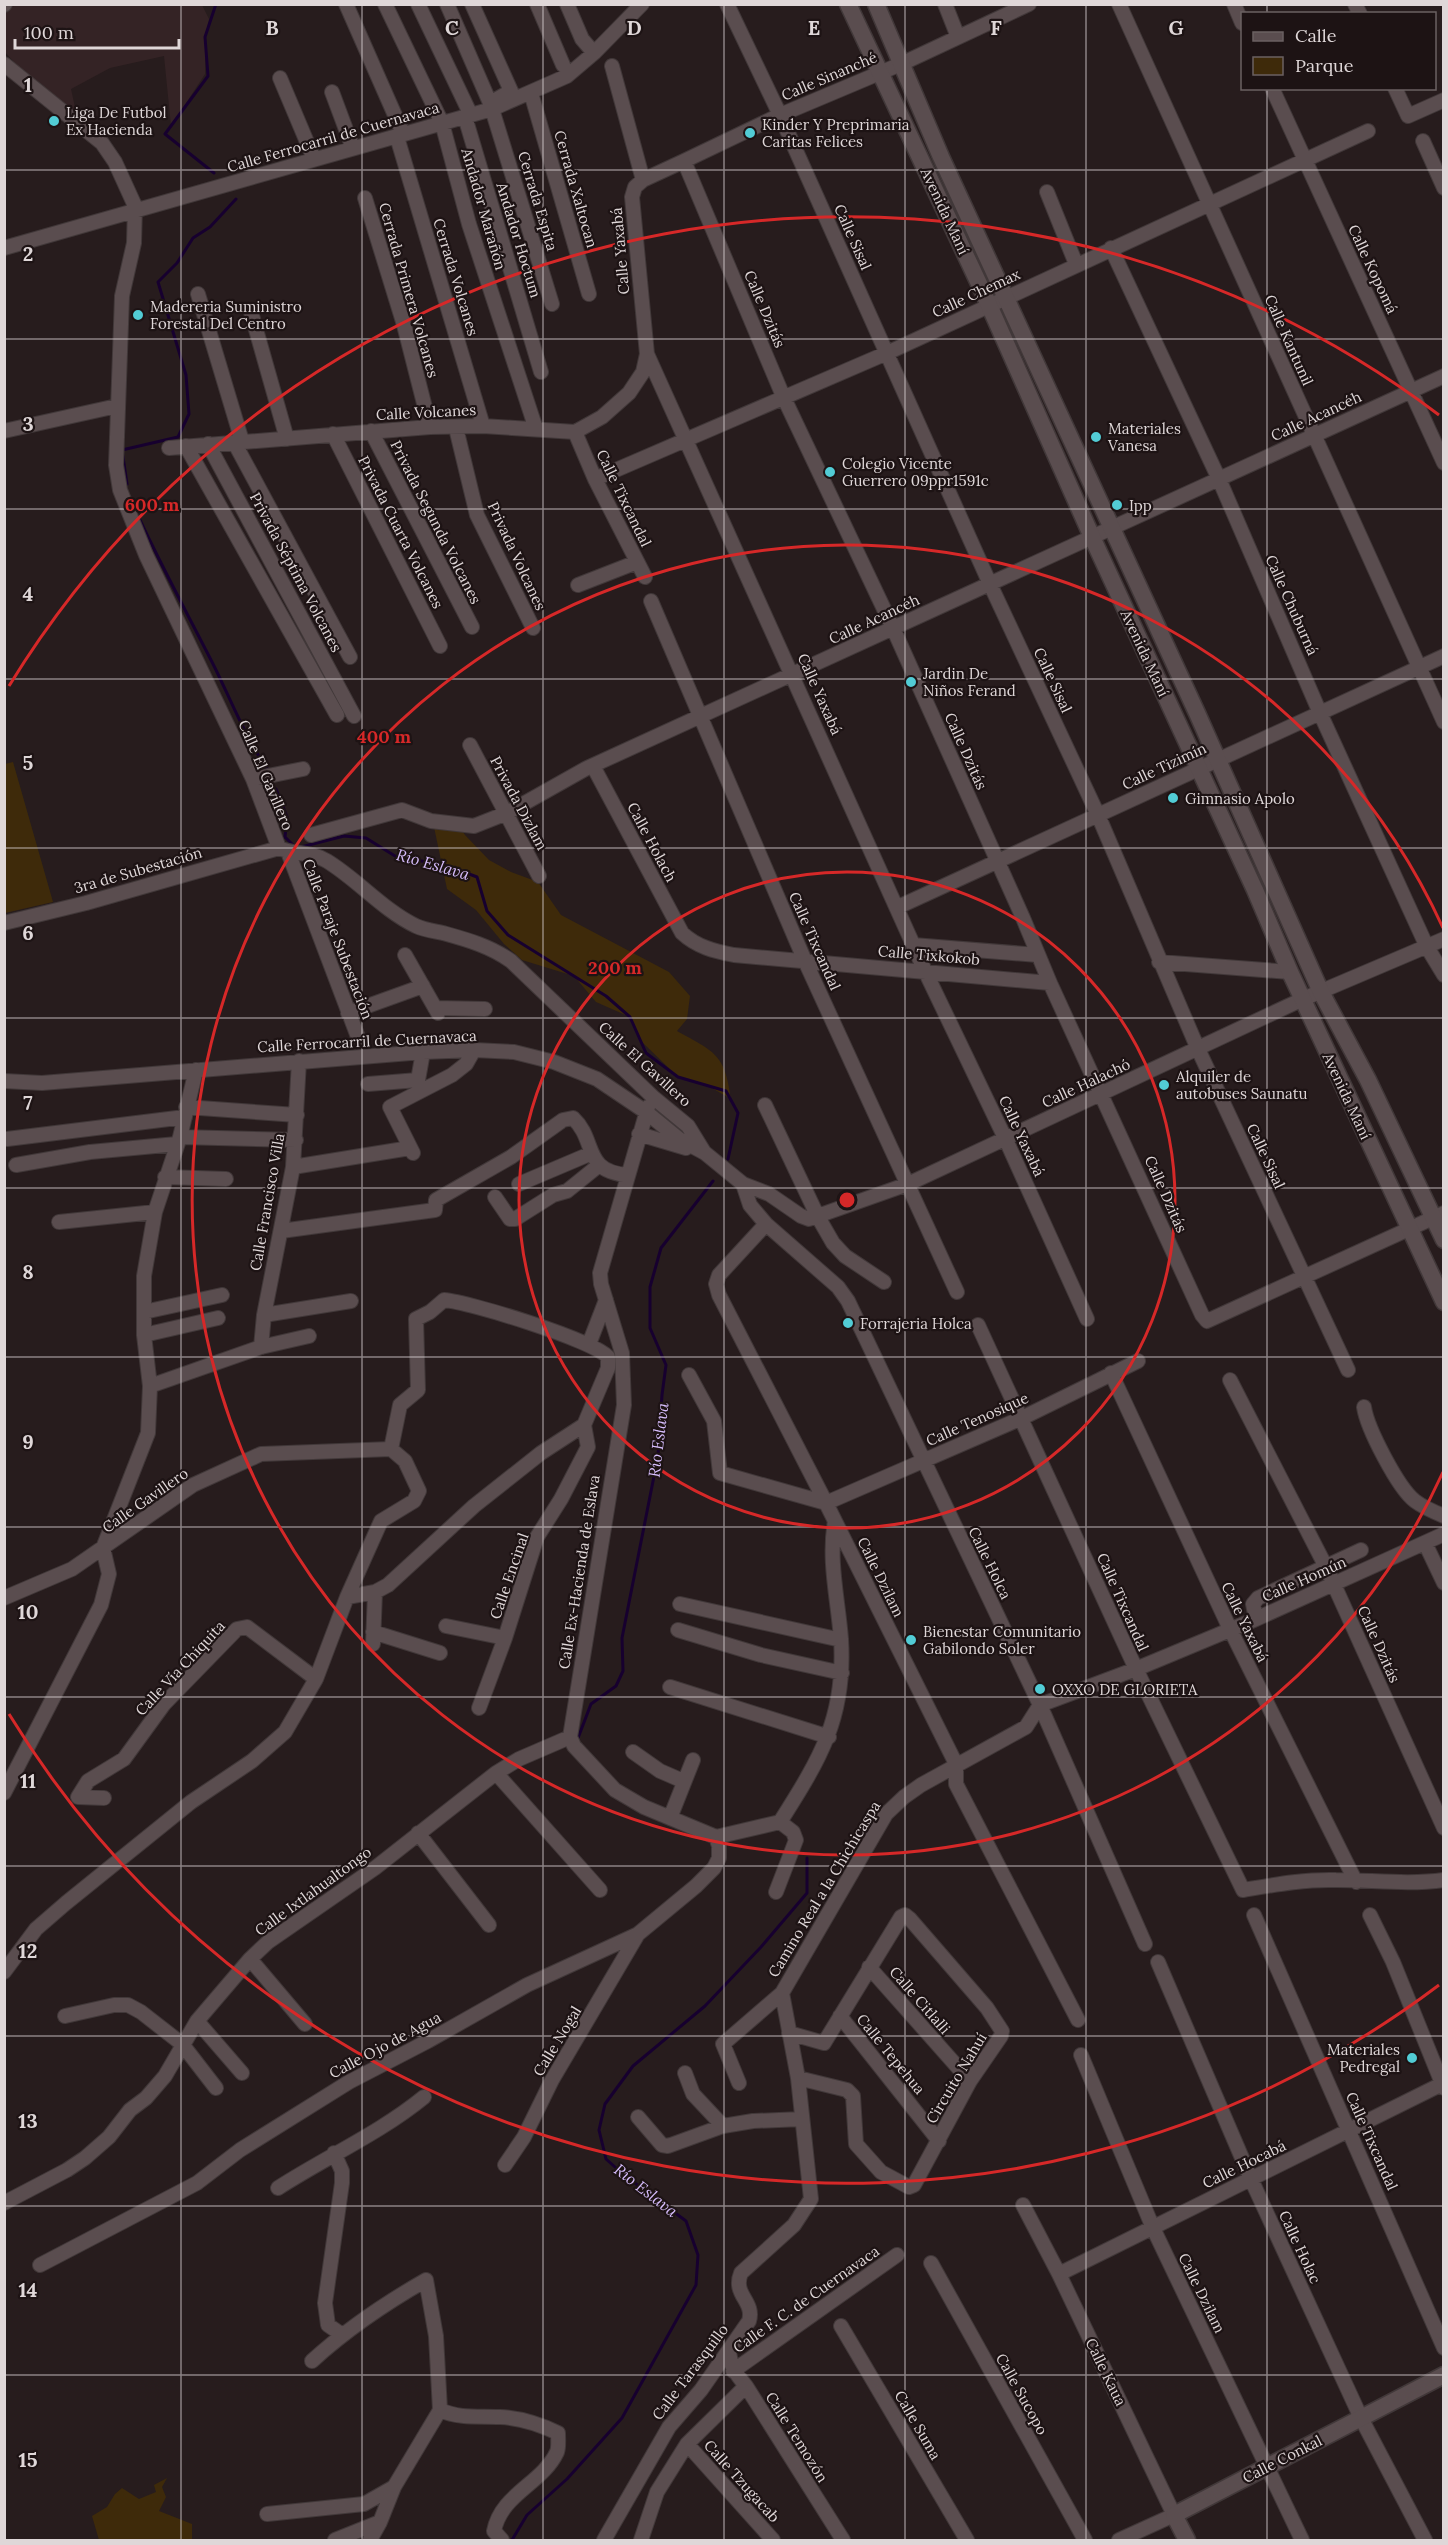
<svg xmlns="http://www.w3.org/2000/svg" width="1448" height="2545" viewBox="0 0 1448 2545" font-family="Lora,serif">
<rect width="100%" height="100%" fill="#271c1d"/>
<!-- built -->
<path fill="#342325" d="M 16,5 L 202,5 L 209,19 L 205,37 L 205,74 L 171,126 L 164,56 L 110,68 L 71,89 L 76,112 L 23,72 L 5,52 L 5,10 Z"/>
<!-- green -->
<path fill="#3e2a0a" d="M 13,762 L 53,902 L 5,913 L 5,764 Z
M 459,826 L 465,835 L 489,860 L 511,872 L 538,882 L 561,915 L 669,972 L 690,996 L 687,1019 L 677,1031 C 715,1052 725,1054 731,1099 L 710,1087 L 678,1077 L 641,1041 L 630,1017 L 596,1002 L 574,976 L 522,960 L 504,944 L 476,910 L 447,889 L 434,827 Z
M 167,2478 L 162,2487 L 166,2497 L 159,2511 L 192,2524 L 192,2540 L 99,2540 L 92,2516 L 107,2507 L 115,2494 L 122,2488 L 139,2499 L 156,2492 L 154,2485 Z"/>
<g fill="none" stroke-linecap="round" stroke-linejoin="round">
<!-- stream -->
<path stroke="#17002f" stroke-width="3" d="M 214,173 L 165,134 L 208,76 L 205,37 L 216,4
M 127,484 L 122,450 L 178,437 L 189,414 L 186,375 L 158,282 L 177,263 L 193,238 L 210,227 L 236,199
M 140,520 C 162,567 187,613 211,660 C 230,697 244,736 268,770
M 276,789 L 287,817 L 285,837 L 295,847
M 301,847 L 344,836 L 366,838 L 395,856 L 448,866 L 477,877 L 487,911 L 508,935 L 606,996 L 630,1017 L 646,1053 L 678,1077 L 726,1091 L 738,1113 L 728,1159
M 578,1738 L 591,1704 L 616,1686 L 623,1671 L 622,1638 L 658,1456 L 662,1395 L 666,1365 L 650,1328 L 650,1287 L 661,1248 L 713,1181
M 512,2540 L 527,2515 L 567,2479 L 622,2418 L 696,2285 L 698,2255 L 686,2221 L 624,2175 L 606,2159 L 599,2130 L 605,2104 L 633,2066 L 705,2006 L 761,1947 L 807,1893 L 807,1858"/>
<!-- minor casing -->
<g stroke="#413839" stroke-width="16">
<path id="minor" d="M 346,4 L 401,129
M 385,4 L 442,123 L 469,224 L 536,429
M 418,4 L 468,109
M 447,4 L 490,103
M 472,4 L 511,91 L 497,99
M 537,4 L 563,65
M 567,4 L 582,39 L 594,53
M 727,4 L 780,115 L 990,584 L 1098,815 L 1198,1049 L 1348,1370
M 945,4 L 958,37
M 1029,4 L 901,64 L 780,115 L 684,161 L 643,180 L 635,187 L 632,197 L 647,354 L 925,971 L 1006,1140 L 1087,1319
M 1119,4 L 1444,722
M 1234,4 L 1242,23
M 1355,4 L 1360,14
M 4,5 L 5,4
M 4,64 L 102,143 L 115,162 L 135,206 L 134,243 L 122,296 L 116,465 L 120,490 L 146,555 L 253,779 L 279,848 C 294,855 311,851 327,861 C 358,880 383,910 416,926 C 425,930 434,931 443,933 C 468,940 490,946 511,961 L 654,1098 L 688,1126 L 704,1152
M 612,66 L 643,180
M 280,78 L 312,154
M 1272,88 L 1444,463
M 1395,88 L 1408,116 L 1444,100
M 332,92 L 351,143
M 531,93 L 589,294
M 492,109 L 552,304
M 465,117 L 541,372
M 397,137 L 483,426
M 1423,141 L 1444,188
M 684,161 L 783,396 L 893,628 L 1023,918 L 1050,983 L 1202,1315 L 1207,1321 L 1444,1213
M 1047,192 L 1076,264
M 365,198 L 404,325 L 430,427
M 4,248 L 492,109 L 567,76 L 594,53 L 642,4
M 1111,248 L 1219,479 L 1320,713 L 1427,947 L 1444,975
M 198,294 L 242,441
M 251,312 L 287,439
M 456,428 L 477,515 L 533,628
M 4,431 L 117,406
M 371,431 L 472,627
M 575,432 L 595,479 L 645,577
M 333,434 L 440,646
M 234,442 L 350,657
M 208,444 L 354,716
M 186,446 L 337,715
M 169,448 L 430,427 L 483,426 L 575,432 L 602,417 L 629,393 L 643,372 L 647,354
M 595,479 L 887,353 L 1368,131
M 578,585 L 637,562
M 651,601 L 805,961 L 957,1292
M 470,745 L 539,876
M 593,766 L 682,933 C 697,947 714,951 734,955 L 1050,983
M 253,779 L 303,769
M 311,835 L 402,810 L 431,821 L 474,826 L 507,813 L 587,768 L 1444,376
M 288,852 L 358,1037
M 898,907 L 1444,656
M 4,923 L 86,903 L 279,848
M 913,945 L 1038,955
M 405,955 L 438,1013
M 1159,962 L 1290,972
M 435,1008 L 485,1009
M 348,1013 L 423,986
M 4,1081 L 42,1083 L 423,1052 L 474,1050 L 514,1052 L 554,1062 L 597,1079 L 646,1112 L 679,1139 L 705,1153 L 743,1184 L 769,1194 L 801,1216 L 809,1219 L 908,1184 L 1303,999 L 1444,939
M 368,1084 L 418,1080 L 423,1052
M 765,1105 L 818,1217 L 833,1243 L 845,1256 L 884,1282
M 186,1107 L 297,1115
M 648,1107 L 600,1273 L 601,1284 L 622,1353 L 624,1405 L 570,1737 L 574,1746 L 615,1790 L 644,1807 L 716,1837 L 780,1822
M 639,1134 L 686,1148
M 180,1137 L 296,1140
M 7,1139 L 185,1117
M 413,1153 L 390,1107 L 452,1075 L 466,1064 L 474,1050
M 16,1165 L 90,1152 L 177,1144
M 293,1167 L 410,1148
M 165,1177 L 226,1179
M 519,1184 L 592,1153
M 743,1184 L 750,1205 L 766,1224 L 838,1287 L 848,1301 L 1040,1705 L 1145,1944
M 495,1197 L 510,1219 L 515,1219 L 553,1195 L 567,1191 L 598,1166
M 59,1222 L 155,1212
M 766,1224 L 719,1275 L 716,1284 L 719,1295 L 826,1503 L 956,1764 L 956,1784 L 1078,2020
M 281,1231 L 435,1210 L 436,1200 L 511,1157 L 563,1120 L 573,1118 C 597,1140 582,1172 628,1175
M 144,1312 L 222,1295
M 264,1315 L 351,1301
M 978,1325 L 1136,1669 L 1243,1890 C 1273,1885 1305,1879 1336,1880 C 1372,1880 1407,1885 1444,1880
M 144,1335 L 218,1318
M 589,1344 L 606,1300
M 261,1347 L 264,1315 L 293,1167 L 299,1061
M 1111,1373 L 1230,1629 L 1356,1882
M 689,1375 L 714,1421 L 720,1473 L 826,1503 L 1022,1418 L 1138,1361
M 1230,1380 L 1326,1567 L 1444,1828
M 150,1386 L 261,1347 L 309,1336
M 1364,1407 C 1367,1428 1398,1488 1415,1501 C 1423,1507 1434,1512 1444,1516
M 1425,1543 L 1444,1583
M 347,1597 L 375,1592 L 388,1585 L 474,1506 L 541,1453 L 584,1425 L 608,1368 L 608,1357 C 593,1340 469,1302 444,1300 L 430,1312 L 416,1319 L 418,1390 L 400,1405 L 391,1449
M 4,1598 L 72,1569 L 193,1485 L 261,1454 L 391,1449 L 405,1461 L 419,1491 L 414,1501 L 381,1521 L 347,1597 L 316,1679 L 247,1627 L 237,1629 L 164,1704 L 124,1759 L 88,1781 L 78,1797 L 104,1798
M 680,1604 L 841,1640
M 1256,1619 L 1253,1604 L 1258,1598 L 1361,1550
M 446,1626 L 505,1638
M 678,1630 L 761,1655 L 842,1673
M 373,1632 L 440,1653
M 373,1644 L 375,1592
M 670,1687 L 829,1737
M 479,1708 L 505,1638 L 537,1537 L 561,1499 L 588,1447 L 584,1425
M 633,1752 L 660,1771 L 683,1781
M 496,1773 L 600,1890
M 4,1793 L 101,1605 L 109,1574 L 103,1548 L 148,1433 L 150,1386 L 144,1335 L 144,1276 L 155,1212 L 180,1137 L 196,1070
M 670,1818 L 693,1760
M 780,1822 C 820,1759 846,1717 841,1639 C 838,1599 828,1561 835,1521
M 418,1833 L 489,1925
M 776,1892 L 796,1840 L 793,1832 L 780,1822
M 1254,1915 L 1444,2348
M 1370,1915 L 1393,1962 L 1444,2088
M 250,1959 L 305,2024
M 1158,1962 L 1251,2179 L 1361,2418 L 1425,2540
M 869,1967 L 970,2081
M 4,1972 L 36,1929 L 66,1903 L 191,1802 L 252,1761 L 285,1732 L 316,1679
M 65,2016 L 114,2005 L 128,2005 L 141,2012 L 182,2044 L 216,2088
M 840,2016 L 939,2141
M 197,2021 L 242,2073
M 789,2033 L 824,2043 L 901,1917 L 905,1915 L 910,1919 L 987,2008 L 1002,2031 L 1001,2036 L 970,2081 L 914,2185 L 909,2187 L 881,2172 L 856,2144 L 853,2096 L 847,2090 L 798,2078
M 1081,2055 L 1153,2228 L 1302,2540
M 685,2073 L 693,2094 L 723,2126
M 739,2083 L 723,2044 L 782,1993 L 886,1814 L 904,1797 L 921,1785 L 1026,1727 L 1040,1705 L 1136,1669 L 1256,1619 L 1444,1534
M 638,2117 L 662,2145 L 668,2146 L 723,2126 L 753,2121 L 802,2119
M 334,2153 L 342,2171 L 342,2183 L 325,2303 L 328,2325 L 341,2334
M 505,2165 L 524,2137 L 552,2080 L 638,1934
M 278,2188 C 326,2157 380,2133 424,2097
M 4,2203 L 67,2170 L 85,2158 L 109,2137 L 130,2110 L 146,2098 L 165,2076 L 197,2021 L 250,1959 L 268,1942 L 375,1868 L 496,1773 L 519,1759 L 570,1737
M 1023,2205 L 1059,2274 L 1174,2515 L 1119,2540
M 931,2263 L 1085,2540
M 40,2265 L 197,2183 L 240,2150 L 349,2082 L 428,2041 L 527,1985 L 638,1934 L 696,1886 L 714,1868 L 719,1858 L 719,1846 L 716,1837
M 1059,2274 L 1444,2083
M 841,2326 L 967,2540
M 729,2350 C 730,2366 736,2374 746,2386 L 843,2540
M 312,2361 C 347,2329 384,2304 426,2280 L 436,2336 L 440,2410 C 460,2419 479,2416 500,2417 C 521,2418 539,2424 558,2433 C 558,2438 559,2447 557,2452 C 542,2484 501,2494 494,2531 L 502,2540
M 733,2371 L 897,2255
M 687,2444 L 773,2540
M 267,2514 L 364,2504 L 394,2487 L 440,2410
M 335,2540 L 380,2522 L 394,2487
M 370,2540 L 380,2522
M 604,2540 L 669,2427 L 701,2390 L 749,2321 C 755,2301 732,2295 741,2273 L 794,2225 L 811,2199 L 798,2078 L 782,1993
M 641,2540 L 657,2492 L 687,2444 L 746,2386"/>
</g>
<!-- tertiary casing -->
<g stroke="#413839" stroke-width="19">
<path id="tertiary" d="M 848,4 L 989,305 L 1092,537 L 1255,890 L 1290,972 L 1444,1302
M 876,4 L 941,157 L 1197,713 L 1321,992 L 1368,1080 L 1444,1240
M 1187,2540 L 1174,2515 L 1444,2375"/>
</g>
<!-- minor -->
<use href="#minor" stroke="#5a4d4f" stroke-width="14"/>
<!-- tertiary -->
<use href="#tertiary" stroke="#5a4d4f" stroke-width="16"/>
</g>
<!-- grid -->
<path fill="none" stroke="#dfd7d8" stroke-width="1.5" stroke-opacity="0.55" d="M 181,4 L 181,2540M 362,4 L 362,2540M 543,4 L 543,2540M 724,4 L 724,2540M 905,4 L 905,2540M 1086,4 L 1086,2540M 1267,4 L 1267,14M 1267,88 L 1267,2540M 4,170 L 1444,170M 4,339 L 1444,339M 4,509 L 1444,509M 4,679 L 1444,679M 4,848 L 1444,848M 4,1018 L 1444,1018M 4,1188 L 1444,1188M 4,1357 L 1444,1357M 4,1527 L 1444,1527M 4,1697 L 1444,1697M 4,1866 L 1444,1866M 4,2036 L 1444,2036M 4,2206 L 1444,2206M 4,2375 L 1444,2375"/>
<!-- distance rings -->
<g fill="none" stroke="#d62828" stroke-width="3">
<circle cx="847" cy="1200" r="328"/>
<path d="M1443 1472A655 655 0 1 1 1443 928"/>
<path d="M1439 1985A983 983 0 0 1 9 1714M9 686A983 983 0 0 1 1439 415"/>
</g>
<!-- markers -->
<g fill="#52ccd5" stroke="#1d1314" stroke-width="2">
<circle cx="54" cy="121" r="6"/>
<circle cx="750" cy="133" r="6"/>
<circle cx="138" cy="315" r="6"/>
<circle cx="1096" cy="437" r="6"/>
<circle cx="830" cy="472" r="6"/>
<circle cx="1117" cy="505" r="6"/>
<circle cx="911" cy="682" r="6"/>
<circle cx="1173" cy="798" r="6"/>
<circle cx="1164" cy="1085" r="6"/>
<circle cx="848" cy="1323" r="6"/>
<circle cx="911" cy="1640" r="6"/>
<circle cx="1040" cy="1689" r="6"/>
<circle cx="1412" cy="2058" r="6"/>
</g>
<g text-anchor="middle" dominant-baseline="central" stroke-width="4.5" stroke-linejoin="round" paint-order="stroke">
<!-- street labels -->
<g font-size="15" fill="#dfd7d8" stroke="#1d1314">
<text transform="translate(829 76) rotate(-23)">Calle Sinanché</text>
<text transform="translate(333 137) rotate(-16)">Calle Ferrocarril de Cuernavaca</text>
<text transform="translate(576 189) rotate(74)">Cerrada Xaltocan</text>
<text transform="translate(538 201) rotate(73)">Cerrada Espita</text>
<text transform="translate(484 209) rotate(74)">Andador Marañón</text>
<text transform="translate(945 211) rotate(65)">Avenida Maní</text>
<text transform="translate(853 237) rotate(66)">Calle Sisal</text>
<text transform="translate(519 240) rotate(73)">Andador Hoctum</text>
<text transform="translate(620 251) rotate(-95)">Calle Yaxabá</text>
<text transform="translate(1373 269) rotate(65)">Calle Kopomá</text>
<text transform="translate(456 277) rotate(73)">Cerrada Volcanes</text>
<text transform="translate(409 290) rotate(74)">Cerrada Primera Volcanes</text>
<text transform="translate(976 293) rotate(-25)">Calle Chemax</text>
<text transform="translate(765 309) rotate(67)">Calle Dzitás</text>
<text transform="translate(1289 340) rotate(66)">Calle Kantunil</text>
<text transform="translate(426 412) rotate(-3)">Calle Volcanes</text>
<text transform="translate(1316 416) rotate(-25)">Calle Acancéh</text>
<text transform="translate(624 498) rotate(64)">Calle Tixcandal</text>
<text transform="translate(436 522) rotate(63)">Privada Segunda Volcanes</text>
<text transform="translate(401 532) rotate(63)">Privada Cuarta Volcanes</text>
<text transform="translate(517 556) rotate(65)">Privada Volcanes</text>
<text transform="translate(296 572) rotate(62)">Privada Séptima Volcanes</text>
<text transform="translate(1292 605) rotate(66)">Calle Chuburná</text>
<text transform="translate(874 619) rotate(-25)">Calle Acancéh</text>
<text transform="translate(1145 653) rotate(65)">Avenida Maní</text>
<text transform="translate(1053 680) rotate(65)">Calle Sisal</text>
<text transform="translate(820 694) rotate(66)">Calle Yaxabá</text>
<text transform="translate(966 751) rotate(66)">Calle Dzitás</text>
<text transform="translate(1164 766) rotate(-25)">Calle Tizimín</text>
<text transform="translate(266 775) rotate(67)">Calle El Gavillero</text>
<text transform="translate(519 803) rotate(62)">Privada Dizlam</text>
<text transform="translate(652 842) rotate(62)">Calle Holach</text>
<text transform="translate(138 870) rotate(-16)">3ra de Subestación</text>
<text transform="translate(338 939) rotate(69)">Calle Paraje Subestación</text>
<text transform="translate(815 941) rotate(66)">Calle Tixcandal</text>
<text transform="translate(929 955) rotate(5)">Calle Tixkokob</text>
<text transform="translate(367 1041) rotate(-3)">Calle Ferrocarril de Cuernavaca</text>
<text transform="translate(645 1064) rotate(42)">Calle El Gavillero</text>
<text transform="translate(1086 1083) rotate(-25)">Calle Halachó</text>
<text transform="translate(1347 1096) rotate(65)">Avenida Maní</text>
<text transform="translate(1022 1136) rotate(65)">Calle Yaxabá</text>
<text transform="translate(1266 1156) rotate(65)">Calle Sisal</text>
<text transform="translate(1166 1194) rotate(66)">Calle Dzitás</text>
<text transform="translate(267 1202) rotate(-80)">Calle Francisco Villa</text>
<text transform="translate(977 1419) rotate(-24)">Calle Tenosique</text>
<text transform="translate(145 1500) rotate(-35)">Calle Gavillero</text>
<text transform="translate(990 1563) rotate(64)">Calle Holca</text>
<text transform="translate(579 1572) rotate(-81)">Calle Ex-Hacienda de Eslava</text>
<text transform="translate(509 1576) rotate(-71)">Calle Encinal</text>
<text transform="translate(881 1577) rotate(64)">Calle Dzilam</text>
<text transform="translate(1304 1579) rotate(-24)">Calle Homún</text>
<text transform="translate(1123 1602) rotate(66)">Calle Tixcandal</text>
<text transform="translate(1245 1622) rotate(64)">Calle Yaxabá</text>
<text transform="translate(1379 1644) rotate(66)">Calle Dzitás</text>
<text transform="translate(180 1668) rotate(-47)">Calle Vía Chiquita</text>
<text transform="translate(824 1889) rotate(-59)">Camino Real a la Chichicaspa</text>
<text transform="translate(313 1891) rotate(-36)">Calle Ixtlahualtongo</text>
<text transform="translate(920 2000) rotate(49)">Calle Citlalli</text>
<text transform="translate(557 2041) rotate(-59)">Calle Nogal</text>
<text transform="translate(385 2045) rotate(-28)">Calle Ojo de Agua</text>
<text transform="translate(891 2054) rotate(51)">Calle Tepehua</text>
<text transform="translate(956 2078) rotate(-59)">Circuito Nahuí</text>
<text transform="translate(1372 2141) rotate(66)">Calle Tixcandal</text>
<text transform="translate(1244 2164) rotate(-26)">Calle Hocabá</text>
<text transform="translate(1300 2247) rotate(65)">Calle Holac</text>
<text transform="translate(1202 2293) rotate(64)">Calle Dzilam</text>
<text transform="translate(806 2299) rotate(-35)">Calle F. C. de Cuernavaca</text>
<text transform="translate(690 2372) rotate(-53)">Calle Tarasquillo</text>
<text transform="translate(1106 2372) rotate(64)">Calle Kaua</text>
<text transform="translate(1022 2394) rotate(61)">Calle Sucopo</text>
<text transform="translate(918 2425) rotate(60)">Calle Suma</text>
<text transform="translate(797 2437) rotate(58)">Calle Temozón</text>
<text transform="translate(1282 2459) rotate(-27)">Calle Conkal</text>
<text transform="translate(742 2481) rotate(48)">Calle Tzugacab</text>
</g>
<!-- poi labels -->
<g font-size="15" fill="#dfd7d8" stroke="#1d1314" text-anchor="start">
<text x="66" y="112">Liga De Futbol<tspan x="66" dy="17">Ex Hacienda</tspan></text>
<text x="762" y="124">Kinder Y Preprimaria<tspan x="762" dy="17">Caritas Felices</tspan></text>
<text x="150" y="306">Madereria Suministro<tspan x="150" dy="17">Forestal Del Centro</tspan></text>
<text x="1108" y="428">Materiales<tspan x="1108" dy="17">Vanesa</tspan></text>
<text x="842" y="463">Colegio Vicente<tspan x="842" dy="17">Guerrero 09ppr1591c</tspan></text>
<text x="1129" y="505">Ipp</text>
<text x="923" y="673">Jardin De<tspan x="923" dy="17">Niños Ferand</tspan></text>
<text x="1185" y="798">Gimnasio Apolo</text>
<text x="1176" y="1076">Alquiler de<tspan x="1176" dy="17">autobuses Saunatu</tspan></text>
<text x="860" y="1323">Forrajeria Holca</text>
<text x="923" y="1631">Bienestar Comunitario<tspan x="923" dy="17">Gabilondo Soler</tspan></text>
<text x="1052" y="1689">OXXO DE GLORIETA</text>
<text x="1400" y="2049" text-anchor="end">Materiales<tspan x="1400" dy="17">Pedregal</tspan></text>
</g>
<!-- water labels -->
<g font-size="16" font-style="italic" fill="#d6bdfc" stroke="#1d1314">
<text transform="translate(433 864) rotate(16)">Río Eslava</text>
<text transform="translate(658 1440) rotate(-83)">Río Eslava</text>
<text transform="translate(646 2190) rotate(38)">Río Eslava</text>
</g>
</g>
<g font-size="20" text-anchor="middle" font-weight="bold" fill="#dfd7d8" stroke="#1d1314" stroke-width="4.5" stroke-linejoin="round" paint-order="stroke">
<text x="272" y="35">B</text>
<text x="452" y="35">C</text>
<text x="634" y="35">D</text>
<text x="814" y="35">E</text>
<text x="996" y="35">F</text>
<text x="1176" y="35">G</text>
<text x="28" y="92">1</text>
<text x="28" y="261">2</text>
<text x="28" y="431">3</text>
<text x="28" y="601">4</text>
<text x="28" y="770">5</text>
<text x="28" y="940">6</text>
<text x="28" y="1110">7</text>
<text x="28" y="1279">8</text>
<text x="28" y="1449">9</text>
<text x="28" y="1619">10</text>
<text x="28" y="1788">11</text>
<text x="28" y="1958">12</text>
<text x="28" y="2128">13</text>
<text x="28" y="2297">14</text>
<text x="28" y="2467">15</text>
</g>
<circle cx="847" cy="1200" r="9" fill="#d62828" stroke="#1d1314" stroke-width="3"/>
<g font-size="18" text-anchor="middle" font-weight="bold" fill="#d62828" stroke="#1d1314" stroke-width="4.5" stroke-linejoin="round" paint-order="stroke">
<text x="152" y="511">600 m</text>
<text x="384" y="743">400 m</text>
<text x="615" y="974">200 m</text>
</g>
<!-- border -->
<rect width="1448" height="2545" fill="none" stroke="#dfd7d8" stroke-width="12"/>
<!-- legend -->
<rect x="1241" y="12" width="195" height="78" fill="#1d1314" stroke="#6b6162" stroke-width="1.5"/>
<rect x="1253" y="32" width="30" height="9" fill="#5a4d4f" stroke="#6b6162" stroke-width="1.5"/>
<text x="1295" y="42" font-size="18" fill="#dfd7d8">Calle</text>
<rect x="1253" y="57" width="30" height="18" fill="#3e2a0a" stroke="#6b6162" stroke-width="1.5"/>
<text x="1295" y="72" font-size="18" fill="#dfd7d8">Parque</text>
<!-- scale -->
<path d="M15 39v9h164v-9" fill="none" stroke="#dfd7d8" stroke-width="3"/>
<text x="24" y="39" font-size="18" fill="#dfd7d8" stroke="#1d1314" stroke-width="4.5" paint-order="stroke">100 m</text>
</svg>
